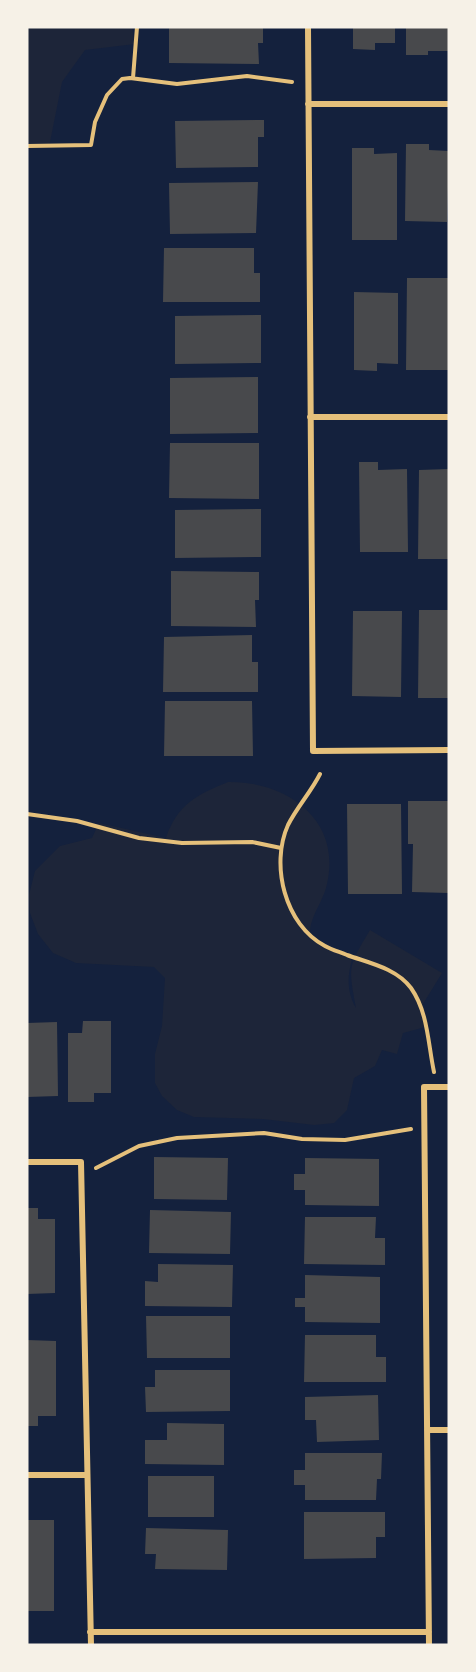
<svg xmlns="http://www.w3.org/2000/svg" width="476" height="1672" viewBox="0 0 476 1672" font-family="'Work Sans',sans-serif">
<rect width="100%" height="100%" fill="#14213d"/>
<!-- green -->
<path fill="#1d2539" d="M 27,27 L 132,27 L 135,44 L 85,50 L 62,82 L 49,147 L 27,146 Z
M 228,782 C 286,781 342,819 327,884 C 323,904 306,920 311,940 L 352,960 C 347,976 347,993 356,1008 C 348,966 348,967 370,930 L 442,973 L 423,1004 L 429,1026 L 403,1033 L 397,1054 L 382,1050 L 375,1066 L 354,1078 L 347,1110 L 334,1123 L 314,1125 L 263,1119 L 194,1117 L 177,1110 L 162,1096 L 155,1083 L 155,1054 L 162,1026 L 165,978 L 154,967 L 76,963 L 53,953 L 38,934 L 30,913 L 29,895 L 35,871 L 60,846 L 92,838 L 99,823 L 166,838 C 177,805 196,795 228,782 Z"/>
<!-- building -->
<path fill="#48494c" d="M 169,27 L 263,27 L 263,43 L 258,43 L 259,64 L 169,63 Z
M 353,27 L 395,27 L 395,43 L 375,43 L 375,50 L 353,49 Z
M 406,27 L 448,27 L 448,51 L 428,51 L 428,55 L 406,55 Z
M 264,120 L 264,137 L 258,137 L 258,167 L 176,168 L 175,121 Z
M 406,144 L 429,144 L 429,150 L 449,151 L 447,222 L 405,221 Z
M 352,148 L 374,148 L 374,154 L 397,153 L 397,240 L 352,240 Z
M 258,182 L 256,233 L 170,234 L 169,183 Z
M 164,248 L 254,248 L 254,273 L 260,273 L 260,302 L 163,302 Z
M 407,278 L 449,278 L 449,370 L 406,370 Z
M 354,292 L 398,293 L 398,364 L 377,363 L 377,371 L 354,370 Z
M 261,315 L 261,363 L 175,364 L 175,316 Z
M 258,377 L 258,433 L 170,434 L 170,378 Z
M 170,443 L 259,443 L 259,499 L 169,498 Z
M 359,462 L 378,462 L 378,470 L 407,469 L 408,552 L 360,552 Z
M 449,469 L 449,559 L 418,559 L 419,470 Z
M 261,509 L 261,557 L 175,558 L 175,510 Z
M 171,571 L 259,572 L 259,600 L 255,600 L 256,627 L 171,626 Z
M 419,610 L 449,610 L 449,698 L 418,698 Z
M 353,611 L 402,611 L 401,697 L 352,696 Z
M 252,635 L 252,662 L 258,662 L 258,692 L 163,692 L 164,637 Z
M 165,701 L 252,701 L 253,756 L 164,756 Z
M 408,801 L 449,801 L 449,893 L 412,892 L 413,844 L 408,844 Z
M 347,804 L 401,804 L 402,894 L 348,894 Z
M 83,1021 L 111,1021 L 111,1093 L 94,1093 L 94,1102 L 68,1102 L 68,1033 L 82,1033 Z
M 57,1022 L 58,1096 L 27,1097 L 27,1023 Z
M 154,1157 L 228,1158 L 227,1200 L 154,1199 Z
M 305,1158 L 379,1159 L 379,1206 L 305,1205 L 305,1190 L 294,1190 L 294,1174 L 305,1174 Z
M 27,1208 L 38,1208 L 38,1219 L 55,1219 L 55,1293 L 27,1294 Z
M 150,1210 L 231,1212 L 230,1254 L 149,1253 Z
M 305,1217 L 376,1217 L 375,1238 L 385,1238 L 385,1265 L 304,1264 Z
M 158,1264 L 233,1265 L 232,1307 L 145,1306 L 145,1281 L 158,1282 Z
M 305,1275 L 380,1277 L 380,1323 L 305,1322 L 305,1307 L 295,1307 L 295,1298 L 305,1298 Z
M 146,1316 L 230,1316 L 230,1358 L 147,1358 Z
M 305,1335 L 376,1335 L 376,1357 L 386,1357 L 386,1382 L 304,1382 Z
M 27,1340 L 56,1341 L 56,1416 L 38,1416 L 38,1426 L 27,1426 Z
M 155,1370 L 230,1370 L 230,1411 L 146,1412 L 145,1387 L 155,1387 Z
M 378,1395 L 379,1440 L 317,1442 L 316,1420 L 305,1420 L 305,1397 Z
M 167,1423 L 224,1424 L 224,1465 L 145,1464 L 145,1440 L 167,1440 Z
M 305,1453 L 382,1453 L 381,1479 L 377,1479 L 376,1500 L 305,1500 L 305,1485 L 294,1485 L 294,1470 L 305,1470 Z
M 148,1476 L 214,1476 L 214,1517 L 148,1517 Z
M 304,1512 L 385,1512 L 385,1537 L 376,1537 L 376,1558 L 304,1559 Z
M 27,1520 L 54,1520 L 54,1611 L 27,1611 Z
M 146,1528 L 228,1530 L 227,1570 L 155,1569 L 156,1554 L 145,1554 Z"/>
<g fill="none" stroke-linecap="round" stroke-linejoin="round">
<!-- path -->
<path stroke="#e5c07b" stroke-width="4" d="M 133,78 L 137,27
M 27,146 L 91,145 L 95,122 L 107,95 L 122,79 L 130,78 L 177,84 L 247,76 L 292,82
M 320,774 C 311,792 297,807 288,825 C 270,865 285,925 325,946 C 332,950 340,952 347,955 C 369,963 396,968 411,988 C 428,1012 428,1044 434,1072
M 27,814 L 77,821 L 139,838 L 182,843 L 252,842 L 281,848
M 96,1168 L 139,1146 L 177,1138 L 264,1133 L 302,1139 L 345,1140 L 411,1129"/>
<!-- minor -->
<path stroke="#e5c07b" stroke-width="6" d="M 308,27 L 313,751 L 449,750
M 308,104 L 449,104
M 310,417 L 449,417
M 27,1162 L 81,1162 L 91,1645
M 427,1430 L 449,1430
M 27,1475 L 87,1475
M 90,1632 L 429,1632
M 429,1645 L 424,1087 L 449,1087"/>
</g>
<!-- border -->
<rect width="476" height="1672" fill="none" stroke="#f6f1e7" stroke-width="57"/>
</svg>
